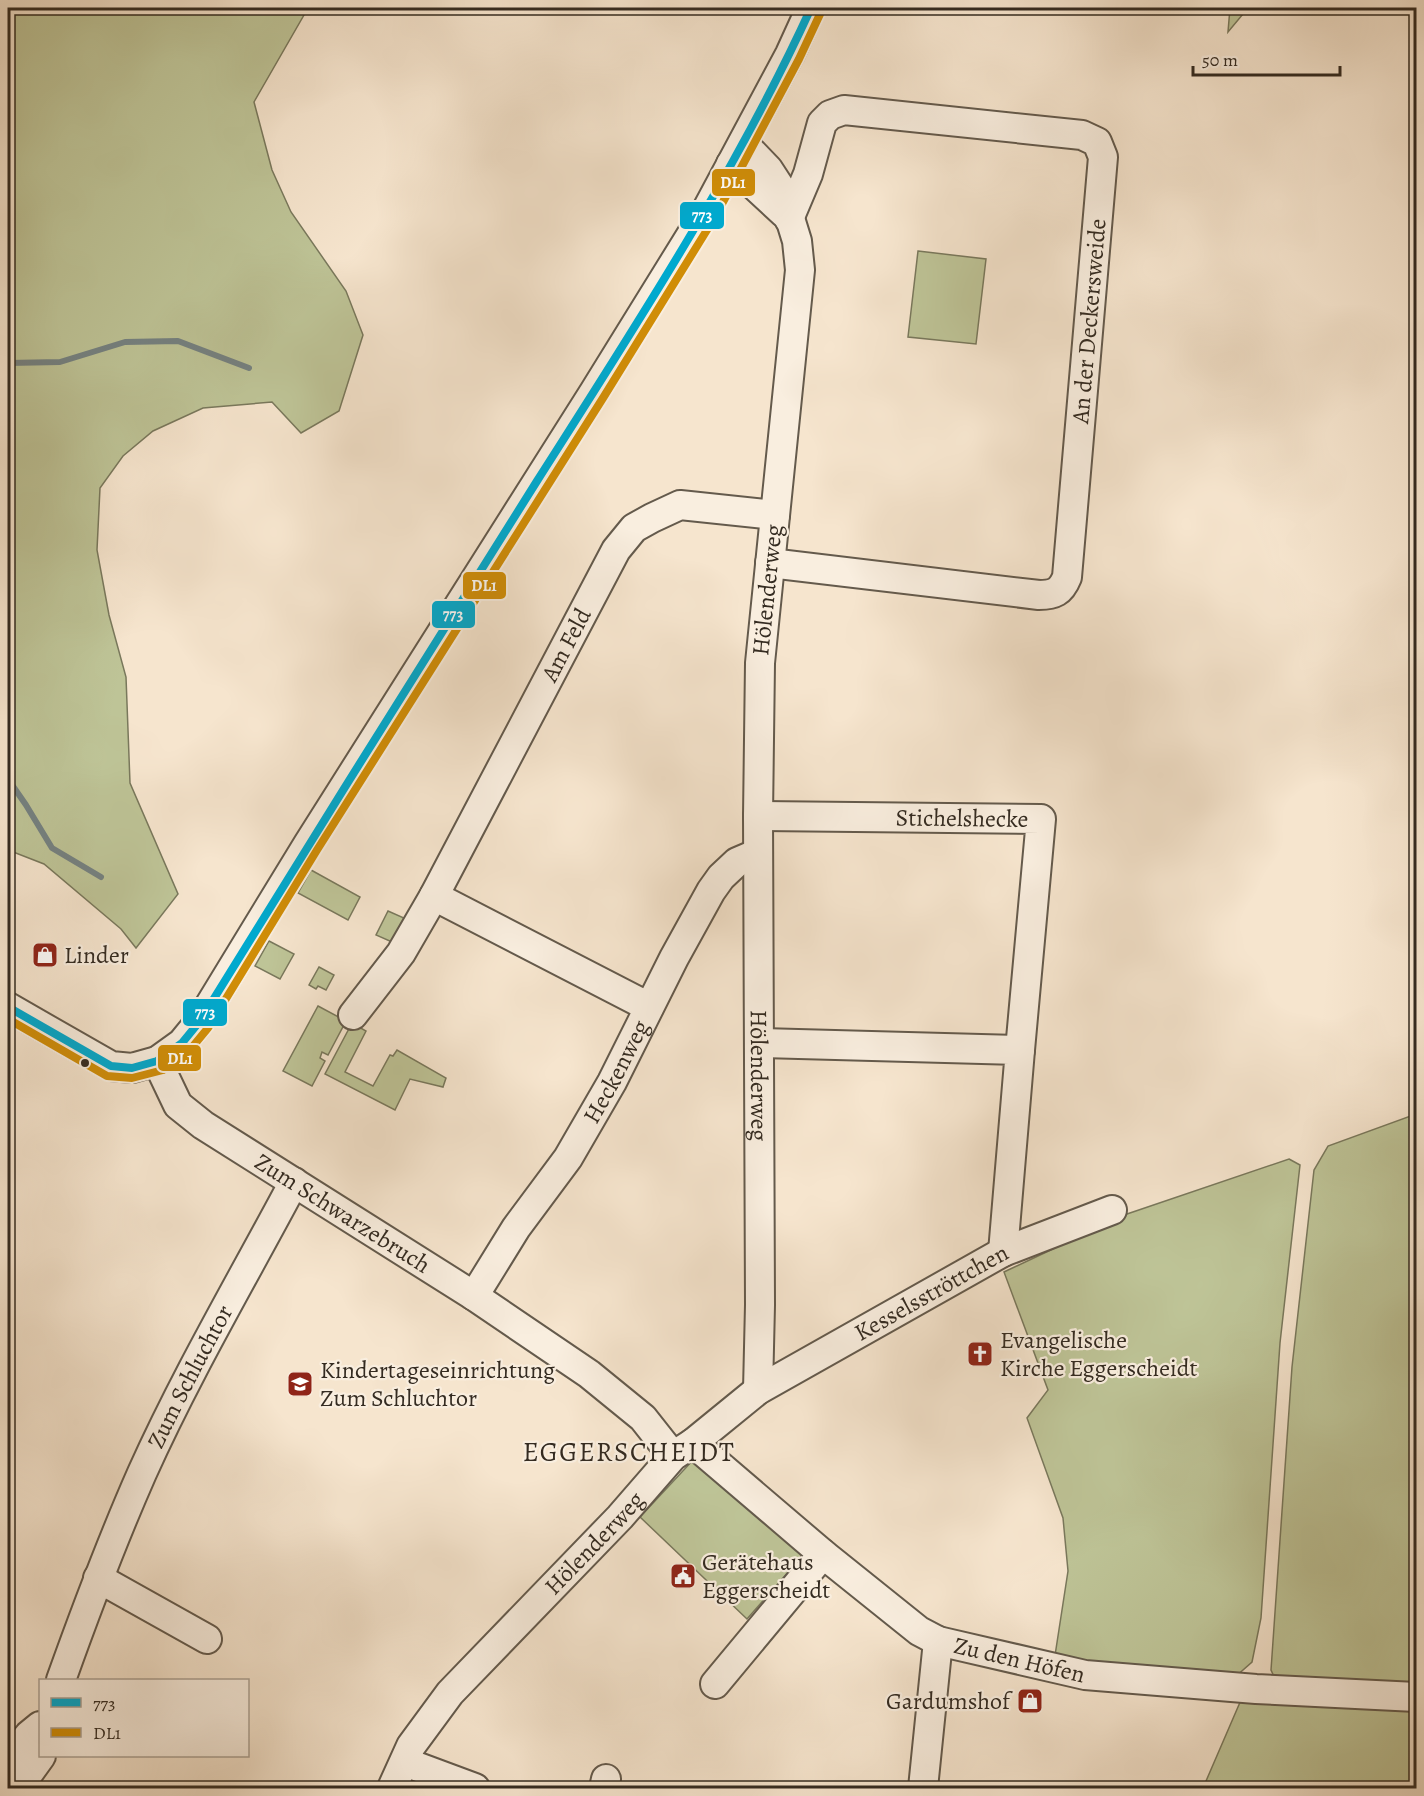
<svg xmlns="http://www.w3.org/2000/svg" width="1424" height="1796" viewBox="0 0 1424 1796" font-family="Alegreya,serif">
<rect width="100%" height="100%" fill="#f6e5ce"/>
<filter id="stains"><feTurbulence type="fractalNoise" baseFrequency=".00333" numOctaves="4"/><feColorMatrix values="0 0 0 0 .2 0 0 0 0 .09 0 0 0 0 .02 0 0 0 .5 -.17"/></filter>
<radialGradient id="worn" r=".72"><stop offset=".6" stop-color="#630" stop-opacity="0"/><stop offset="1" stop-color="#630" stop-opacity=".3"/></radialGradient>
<!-- green -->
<path fill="#bec497" stroke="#79785c" stroke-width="1.5" d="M 8,8 L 308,8 L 254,102 L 272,170 L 291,212 L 346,291 L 363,335 L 339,411 L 301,433 L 272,402 L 203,408 L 153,431 L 123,456 L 100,488 L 97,550 L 109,615 L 126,677 L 130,783 L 178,894 L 136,948 L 121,929 L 44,864 L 8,850 Z
M 1230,8 L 1248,8 L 1228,32 Z
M 918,251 L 986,259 L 976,344 L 908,337 Z
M 311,870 L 360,897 L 348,920 L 298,893 Z
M 388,911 L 404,918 L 392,942 L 376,935 Z
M 269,941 L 294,954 L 280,979 L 255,966 Z
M 319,967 L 334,975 L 326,990 L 318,986 L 316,989 L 309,985 Z
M 318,1006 L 346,1021 L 328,1055 L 322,1052 L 320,1058 L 325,1061 L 312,1086 L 283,1071 Z
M 352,1023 L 366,1031 L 345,1072 L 373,1086 L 390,1055 L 393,1056 L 397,1050 L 446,1078 L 443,1087 L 410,1079 L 395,1110 L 325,1074 Z
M 1416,1114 L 1416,1684 L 1277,1683 L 1271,1670 L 1292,1367 L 1314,1170 L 1328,1146 Z
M 1289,1159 L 1300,1165 L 1280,1343 L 1261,1618 L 1252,1662 L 1235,1677 L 1054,1662 L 1068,1571 L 1063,1518 L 1027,1418 L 1048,1390 L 1004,1272 L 1127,1214 Z
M 694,1459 L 805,1553 L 747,1619 L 640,1517 Z
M 1241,1700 L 1416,1706 L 1416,1788 L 1203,1788 Z"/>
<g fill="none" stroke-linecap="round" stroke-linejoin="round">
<!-- stream -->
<path stroke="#758282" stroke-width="6" d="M 8,363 L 60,362 L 125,342 L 178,341 L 249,368
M 8,779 L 26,805 L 52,848 L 101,877"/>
<!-- minor casing -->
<g stroke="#645a4c" stroke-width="32">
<g id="minor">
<path id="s1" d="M 743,143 L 768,169 L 781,189 L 797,241 L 800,270 L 760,663 L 758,816 L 760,1305 L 758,1390"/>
<path d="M 731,164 L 784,213"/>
<path id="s2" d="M 770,563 L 1039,595 C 1054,595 1061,592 1067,577 L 1103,157 L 1097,142 L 1082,135 L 844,110 L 830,115 L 822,123 L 808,174 L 789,219"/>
<path id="s3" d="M 758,816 L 1041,819 L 1020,1050"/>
<path d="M 434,896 L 649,1007"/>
<path d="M 8,1007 L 111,1066 L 132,1068 L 157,1061 L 182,1043 L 200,1021 L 308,844 L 594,392 L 706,211 L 790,54 L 811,8"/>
<path id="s4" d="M 353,1015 L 401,953 L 434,896 L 616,550 L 634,528 L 652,518 L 680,505 L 775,515"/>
<path d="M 759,1043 L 1020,1050 L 1003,1252"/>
<path id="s5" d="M 157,1061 L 178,1105 L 203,1125 L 474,1296 L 589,1374 L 643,1418 L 673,1456"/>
<path id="s6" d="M 474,1296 L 516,1228 L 568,1158 L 612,1082 L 674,958 L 711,891 L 721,877 L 737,862 L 758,853"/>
<path id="s7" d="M 693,1443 L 823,1554 L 919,1631 L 938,1641 L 1085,1675 L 1256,1689 L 1416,1697"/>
<path d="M 98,1578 L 207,1639"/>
<path id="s8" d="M 61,1680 C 86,1610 112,1541 142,1473 C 187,1373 243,1278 294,1182"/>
<path d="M 715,1684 L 823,1554"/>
<path d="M 8,1761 L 29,1735 L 40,1726"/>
<path d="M 405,1762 L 475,1788"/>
<path d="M 18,1788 L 41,1756"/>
<path id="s9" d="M 392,1788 L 411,1746 L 450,1693 L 620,1517 L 673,1456 L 693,1443 L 758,1390 L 1003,1252 L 1112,1210"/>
<path d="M 604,1788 L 606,1779"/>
<path d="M 923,1788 L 938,1641"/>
</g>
</g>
<!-- minor -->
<use href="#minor" stroke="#f9eedf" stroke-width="28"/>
<!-- bus-1 casing -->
<g stroke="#f9eedf" stroke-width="12">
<path id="bus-1" d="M 8,1007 L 111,1066 L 132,1068 L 157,1061 L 182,1043 L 200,1021 C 311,840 424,661 537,481 C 635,327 735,174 811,8"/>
</g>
<!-- bus-2 casing -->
<g stroke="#f9eedf" stroke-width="12">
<path id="bus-2" d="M 8,1019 L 107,1076 L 132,1078 L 163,1070 L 189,1051 L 208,1028 L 317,850 L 603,398 L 715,217 L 799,59 L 821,12"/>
</g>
<!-- bus-1 -->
<use href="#bus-1" stroke="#00a9ce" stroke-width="8"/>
<!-- bus-2 -->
<use href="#bus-2" stroke="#d08d07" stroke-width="8"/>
</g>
<!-- icons -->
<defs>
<g id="shop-square" transform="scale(1.35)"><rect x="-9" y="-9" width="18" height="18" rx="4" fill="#8f2418" stroke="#f9eedf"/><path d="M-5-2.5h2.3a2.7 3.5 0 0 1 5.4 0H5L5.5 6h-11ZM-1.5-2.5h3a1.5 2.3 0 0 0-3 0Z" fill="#fff"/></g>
<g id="church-square" transform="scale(1.35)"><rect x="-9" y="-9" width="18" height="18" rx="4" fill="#8f2418" stroke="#f9eedf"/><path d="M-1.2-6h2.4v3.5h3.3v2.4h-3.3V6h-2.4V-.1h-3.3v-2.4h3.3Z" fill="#fff"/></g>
<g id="school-square" transform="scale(1.35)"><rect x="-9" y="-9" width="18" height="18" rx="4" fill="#8f2418" stroke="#f9eedf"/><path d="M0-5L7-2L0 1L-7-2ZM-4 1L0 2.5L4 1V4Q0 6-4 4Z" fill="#fff"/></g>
<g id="civic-square" transform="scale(1.35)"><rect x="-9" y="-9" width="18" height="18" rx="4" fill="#8f2418" stroke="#f9eedf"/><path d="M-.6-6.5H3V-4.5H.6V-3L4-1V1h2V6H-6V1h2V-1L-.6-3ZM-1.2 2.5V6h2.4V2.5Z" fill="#fff"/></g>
</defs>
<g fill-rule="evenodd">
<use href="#shop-square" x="45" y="955"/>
<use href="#church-square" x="980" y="1354"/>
<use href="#school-square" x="300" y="1384"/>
<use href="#civic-square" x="683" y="1576"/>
<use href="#shop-square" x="1030" y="1701"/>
</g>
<!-- markers -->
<circle fill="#342b21" stroke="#f9eedf" stroke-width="2" cx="85" cy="1063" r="5"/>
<g text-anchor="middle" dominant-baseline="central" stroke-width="4.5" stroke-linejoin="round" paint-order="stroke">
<!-- street labels -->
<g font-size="24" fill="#342b21" stroke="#f9eedf">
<text stroke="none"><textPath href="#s2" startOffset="564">An der Deckersweide</textPath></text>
<text transform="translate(767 590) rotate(-84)">Hölenderweg</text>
<text stroke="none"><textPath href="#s4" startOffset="428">Am Feld</textPath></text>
<text stroke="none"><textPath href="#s3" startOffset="204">Stichelshecke</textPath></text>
<text stroke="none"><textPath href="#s6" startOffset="266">Heckenweg</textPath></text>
<text stroke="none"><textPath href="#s1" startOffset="951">Hölenderweg</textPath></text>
<text stroke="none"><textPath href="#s5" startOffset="246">Zum Schwarzebruch</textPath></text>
<text stroke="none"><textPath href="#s9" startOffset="744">Kesselsströttchen</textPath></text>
<text stroke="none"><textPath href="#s8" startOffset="330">Zum Schluchtor</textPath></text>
<text stroke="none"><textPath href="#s9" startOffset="320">Hölenderweg</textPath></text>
<text stroke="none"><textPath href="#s7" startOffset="399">Zu den Höfen</textPath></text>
</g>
<!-- poi labels -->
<g font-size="24" fill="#342b21" stroke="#f9eedf" text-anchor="start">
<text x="64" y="955">Linder</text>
<text x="1000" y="1340">Evangelische<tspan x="1000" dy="28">Kirche Eggerscheidt</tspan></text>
<text x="320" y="1370">Kindertageseinrichtung<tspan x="320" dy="28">Zum Schluchtor</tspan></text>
<text x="702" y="1562">Gerätehaus<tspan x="702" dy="28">Eggerscheidt</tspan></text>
<text x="1010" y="1701" text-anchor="end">Gardumshof</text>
</g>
<!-- quarter labels -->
<g font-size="27" letter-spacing="1.5" fill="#342b21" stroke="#f9eedf">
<text x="629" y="1452">EGGERSCHEIDT</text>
</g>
</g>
<g stroke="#f9eedf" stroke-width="2">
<rect x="711" y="168" width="45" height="29" rx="6" fill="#d08d07"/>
<rect x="679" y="201" width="46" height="29" rx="6" fill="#00a9ce"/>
<rect x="462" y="571" width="45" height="29" rx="6" fill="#d08d07"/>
<rect x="431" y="600" width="45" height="29" rx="6" fill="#00a9ce"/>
<rect x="182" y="998" width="46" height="29" rx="6" fill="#00a9ce"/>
<rect x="157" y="1044" width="45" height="28" rx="6" fill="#d08d07"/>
</g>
<g font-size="16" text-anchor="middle" font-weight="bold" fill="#fff">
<text x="733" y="188">DL1</text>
<text x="702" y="221">773</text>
<text x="484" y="591">DL1</text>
<text x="453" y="620">773</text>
<text x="205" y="1018">773</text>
<text x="180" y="1064">DL1</text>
</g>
<!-- margin -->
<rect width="1424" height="1796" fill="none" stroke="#f6e5ce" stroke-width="30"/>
<rect x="9" y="9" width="1406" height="1778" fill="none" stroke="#342b21" stroke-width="3"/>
<rect x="15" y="15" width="1394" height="1766" fill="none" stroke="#342b21" stroke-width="1.5"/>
<!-- legend -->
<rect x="39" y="1679" width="210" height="78" fill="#f9eedf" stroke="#aaa093" stroke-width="1.5"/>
<rect x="51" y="1698" width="30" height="9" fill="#00a9ce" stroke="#aaa093" stroke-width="1.5"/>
<text x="93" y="1709" font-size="18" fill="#342b21">773</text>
<rect x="51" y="1728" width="30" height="9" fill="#d08d07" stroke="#aaa093" stroke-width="1.5"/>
<text x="93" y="1739" font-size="18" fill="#342b21">DL1</text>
<!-- scale -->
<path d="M1193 66v9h147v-9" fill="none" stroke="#342b21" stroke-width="3"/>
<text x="1202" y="66" font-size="18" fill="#342b21" stroke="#f9eedf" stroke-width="4.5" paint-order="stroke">50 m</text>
<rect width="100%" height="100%" filter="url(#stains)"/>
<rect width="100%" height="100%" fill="url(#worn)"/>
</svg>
